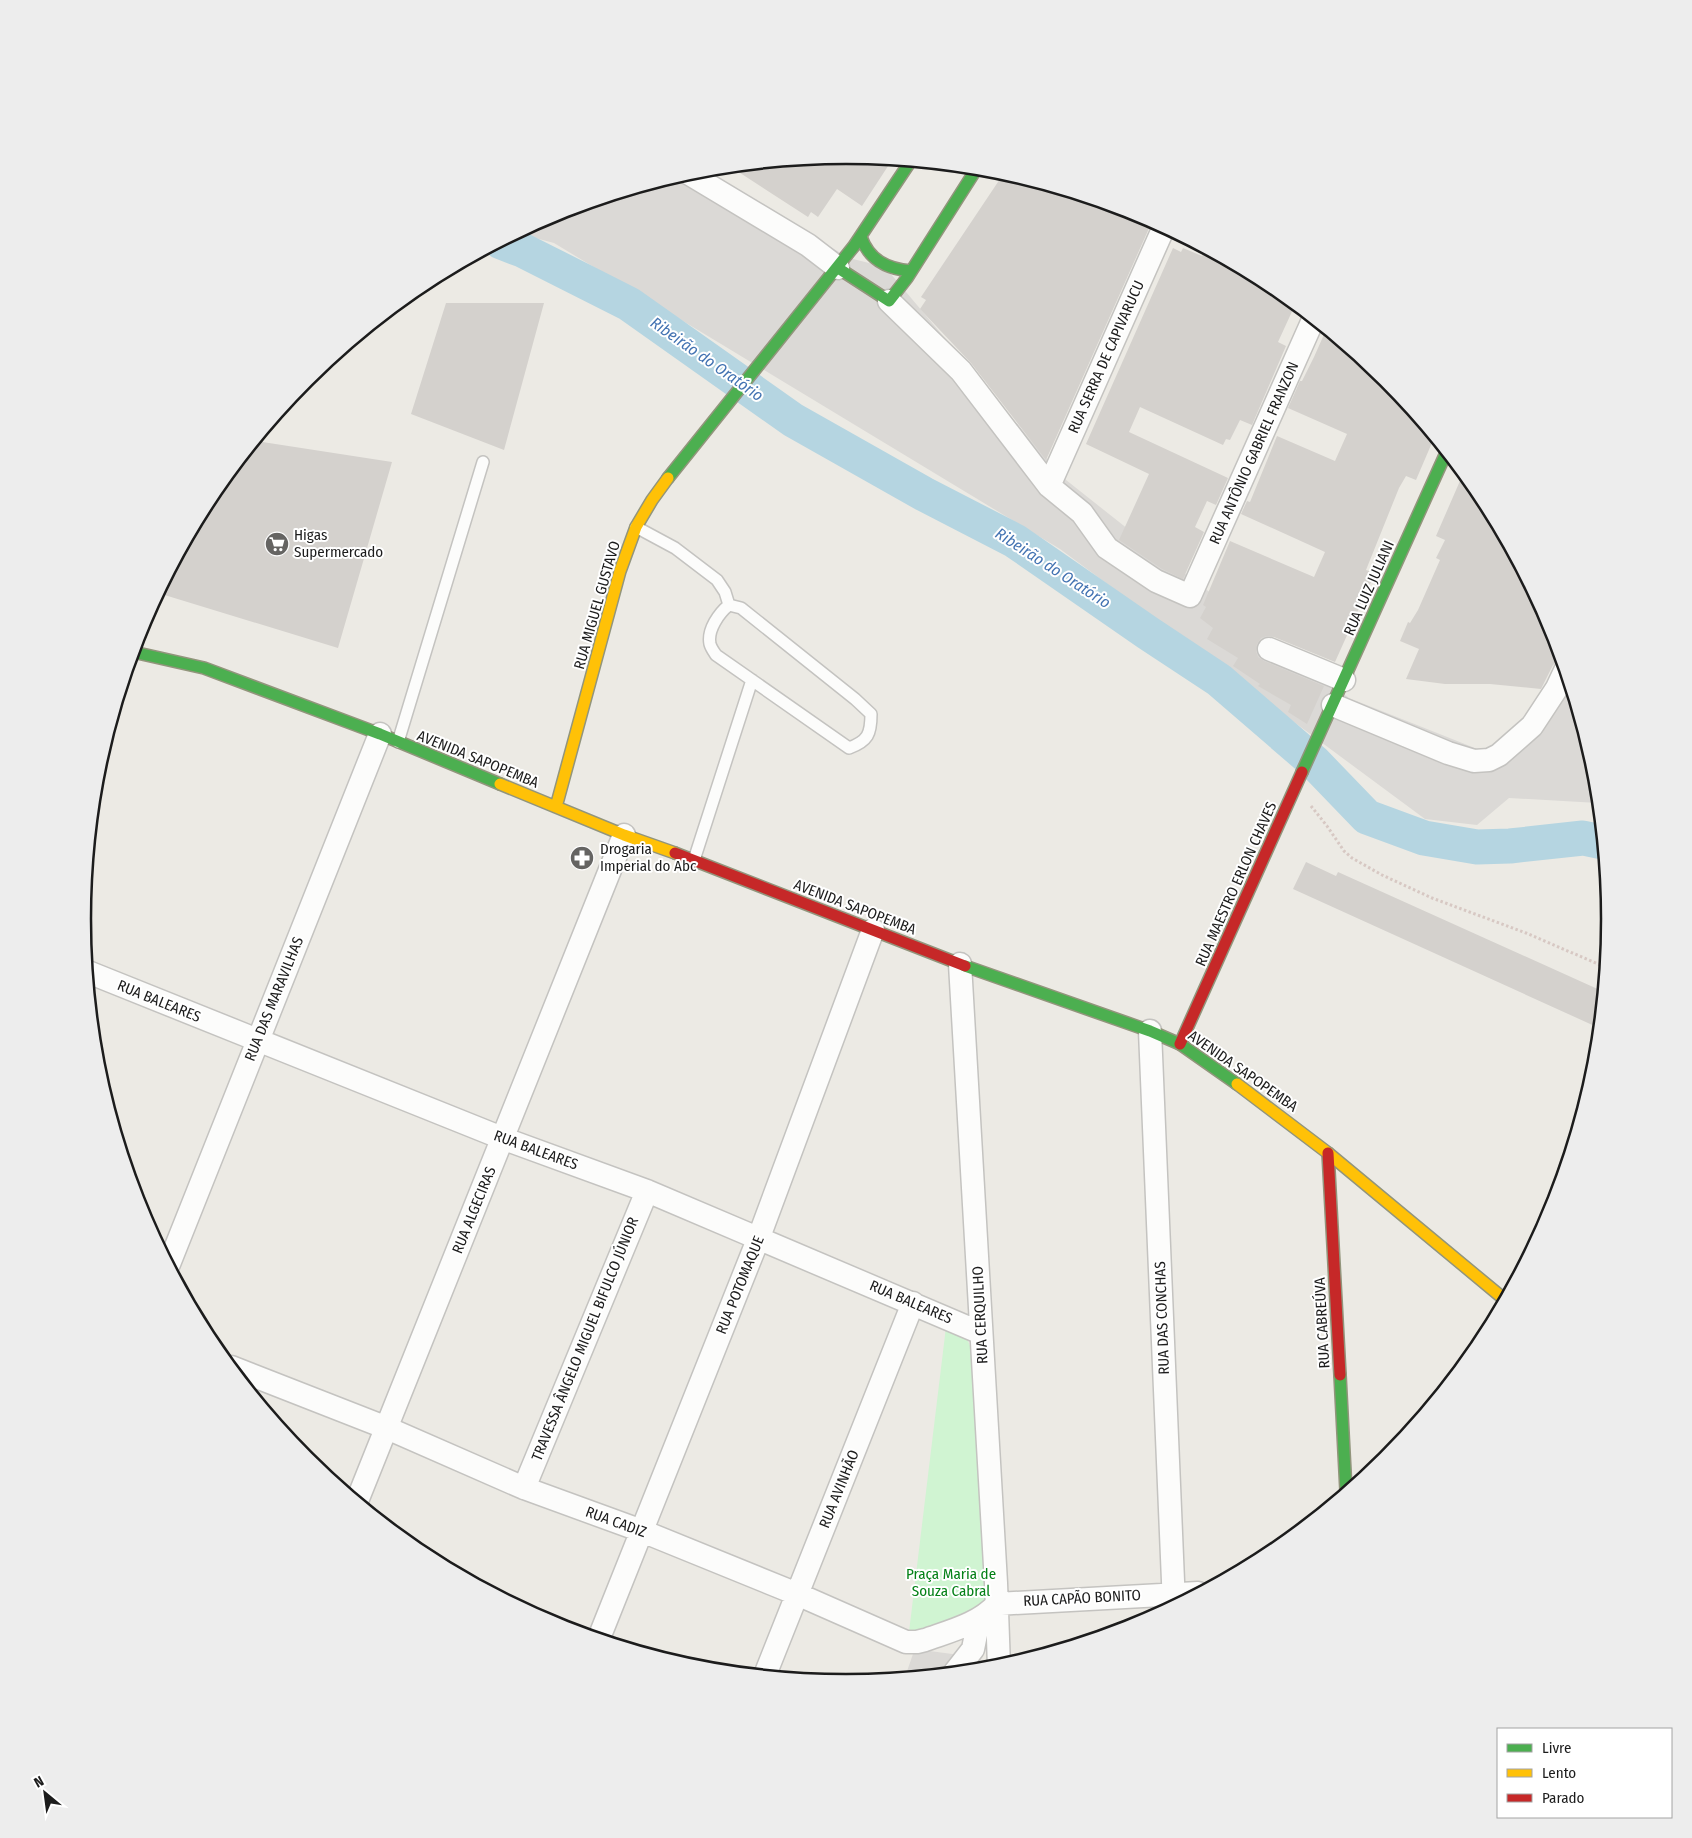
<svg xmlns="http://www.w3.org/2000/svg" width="1692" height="1838" viewBox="0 0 1692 1838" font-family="'Fira Sans Condensed',sans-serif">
<rect width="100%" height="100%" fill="#eceae4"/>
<!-- residential -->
<path fill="#dbd9d6" d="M 697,170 L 702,170 L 849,258 L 885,267 L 1061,476 L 1162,556 L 1349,698 L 1505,760 L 1542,732 L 1566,695 L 1570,687 L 1595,770 L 1598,803 L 1509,798 L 1477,825 L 1425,819 L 1060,549 L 554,243 L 517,233 L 554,214 Z
M 922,1650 L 975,1657 L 973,1670 L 905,1677 L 913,1654 Z"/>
<!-- park -->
<path fill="#d0f4d2" d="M 946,1327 C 963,1333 967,1335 972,1352 L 986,1597 L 983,1603 L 978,1608 L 920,1631 L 909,1632 Z"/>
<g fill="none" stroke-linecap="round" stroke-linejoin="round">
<!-- river -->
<path stroke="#b5d5e1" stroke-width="35" d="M 501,242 L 522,250 L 629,304 L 793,420 L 924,494 L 1015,541 L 1148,633 L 1219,680 L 1314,762 L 1367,817 L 1424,838 L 1477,847 L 1510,846 L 1583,838 L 1602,842"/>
</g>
<!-- building -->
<path fill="#d4d1cd" d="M 846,156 L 892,160 L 862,206 L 837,189 L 818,217 L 811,212 L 808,217 L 731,167 Z
M 1004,173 L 1138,214 L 1143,216 L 1141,222 L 1150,226 L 1046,460 L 971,363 L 920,309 L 926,300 L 921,297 Z
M 1173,248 L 1181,252 L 1183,248 L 1202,256 L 1205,249 L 1270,284 L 1295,305 L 1278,342 L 1286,346 L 1252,425 L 1240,420 L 1230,440 L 1226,439 L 1223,445 L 1140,407 L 1129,432 L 1228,478 L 1216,505 L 1207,501 L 1195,527 L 1204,532 L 1183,579 L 1162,569 L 1119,540 L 1149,474 L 1086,444 Z
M 446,303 L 544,303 L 504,450 L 411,414 Z
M 1326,330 L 1386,379 L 1434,438 L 1416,480 L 1406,476 L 1399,488 L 1366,570 L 1375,573 L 1335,662 L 1274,637 L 1267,636 L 1261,638 L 1257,644 L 1256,651 L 1258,657 L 1264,661 L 1324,686 L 1307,724 L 1288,712 L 1291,705 L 1258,686 L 1260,684 L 1233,666 L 1238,658 L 1207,639 L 1213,628 L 1200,618 L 1206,607 L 1203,605 L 1230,541 L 1314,577 L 1325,552 L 1241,514 L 1247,501 L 1250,502 L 1277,436 L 1335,461 L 1347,434 L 1288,408 L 1300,381 L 1302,381 L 1314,357 Z
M 256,441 L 392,462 L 338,648 L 158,593 L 211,495 Z
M 1463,474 L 1481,495 L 1551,627 L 1561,658 L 1553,665 L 1541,689 L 1490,684 L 1445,684 L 1406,679 L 1419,649 L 1400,641 L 1408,622 L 1410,623 L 1418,610 L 1440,560 L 1436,558 L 1445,540 L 1436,536 Z
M 1306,862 L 1336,876 L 1338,872 L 1602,991 L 1599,1028 L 1293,889 Z"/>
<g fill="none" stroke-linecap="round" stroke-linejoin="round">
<!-- lane casing -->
<g stroke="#c4c3c0" stroke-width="14">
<path id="lane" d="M 636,527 L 675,548 L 717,580 L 725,592 L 729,605
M 729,605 L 741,608 L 855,699 L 871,714 C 871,734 868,741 849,748 L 716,655 C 714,652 711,648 710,644 C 707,630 719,613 729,605 Z
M 398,742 L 483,462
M 694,860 L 752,680"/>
</g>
<!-- street casing -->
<g stroke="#c4c3c0" stroke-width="25">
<path id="street" d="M 688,173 L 808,245 L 838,268
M 889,301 L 961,371 L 1049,486 L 1082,513 L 1107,548 L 1156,581 L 1190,596 L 1313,320
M 1049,486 L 1164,227
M 1269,649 L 1344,680
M 1333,705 L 1448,753 L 1474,761 L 1489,760 L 1499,755 L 1532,726 L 1557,688 L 1565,671
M 960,964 L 996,1583 L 999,1667
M 88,972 L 502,1138 L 647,1191 L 981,1333
M 1150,1031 L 1174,1605
M 169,1264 L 380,734
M 231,1367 L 387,1428 L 524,1488 L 642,1531 L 797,1594 L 906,1642 L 917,1642 L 925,1640 C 950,1631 979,1624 997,1604
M 524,1488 L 647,1191
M 357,1501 L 624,835
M 997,1604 L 1198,1593
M 599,1638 L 759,1237 L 873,930
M 955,1672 L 973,1649 L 979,1619
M 765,1675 L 913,1303"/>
</g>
<!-- fast casing -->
<g stroke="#92957c" stroke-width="14">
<path id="fast" d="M 861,237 C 869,260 887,269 911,271
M 838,268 L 889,301 L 907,278 L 977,168
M 668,478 L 854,246 L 910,162
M 133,652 L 204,668 L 380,734 L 500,784
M 1302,772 L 1446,453
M 965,966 L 1150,1031 L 1180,1044 L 1237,1084
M 1340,1375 L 1346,1491"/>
</g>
<!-- slow casing -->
<g stroke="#92957c" stroke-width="14">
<path id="slow" d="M 500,784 L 624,835 L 675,853
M 556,807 L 620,571 L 636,527 L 652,500 L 668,478
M 1237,1084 L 1328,1153 L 1504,1299"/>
</g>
<!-- jam casing -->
<g stroke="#92957c" stroke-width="14">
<path id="jam" d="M 675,853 L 965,966
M 1180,1044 L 1302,772
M 1328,1153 L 1340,1375"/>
</g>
<!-- path -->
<path stroke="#d7c8c3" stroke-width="3" stroke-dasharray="2.5 2.5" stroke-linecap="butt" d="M 1311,806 L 1327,826 L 1344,851 L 1352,858 L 1382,875 L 1432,898 L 1526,933 L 1605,967"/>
<!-- lane -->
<use href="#lane" stroke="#fcfcfb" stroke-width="11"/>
<!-- street -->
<use href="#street" stroke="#fcfcfb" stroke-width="22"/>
<!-- fast -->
<use href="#fast" stroke="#4caf50" stroke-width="11"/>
<!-- slow -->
<use href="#slow" stroke="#ffc107" stroke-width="11"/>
<!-- jam -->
<use href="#jam" stroke="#c62828" stroke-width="11"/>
</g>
<!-- icons -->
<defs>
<g id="supermarket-disc" transform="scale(1.25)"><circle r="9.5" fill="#656462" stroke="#fff"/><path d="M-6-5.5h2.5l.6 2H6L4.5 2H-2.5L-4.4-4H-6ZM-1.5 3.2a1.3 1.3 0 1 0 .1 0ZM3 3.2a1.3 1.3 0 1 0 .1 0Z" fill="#fff"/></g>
<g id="pharmacy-disc" transform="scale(1.25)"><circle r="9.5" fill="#656462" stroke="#fff"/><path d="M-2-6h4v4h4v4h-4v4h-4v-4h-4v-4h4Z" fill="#fff"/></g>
</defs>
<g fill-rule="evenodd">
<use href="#supermarket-disc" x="277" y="544"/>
<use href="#pharmacy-disc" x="582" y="858"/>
</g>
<g text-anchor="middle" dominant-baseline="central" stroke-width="4" stroke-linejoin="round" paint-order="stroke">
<!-- street labels -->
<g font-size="15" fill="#1c1c1c" stroke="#fff">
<text transform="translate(1106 357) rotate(-66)">RUA SERRA DE CAPIVARUCU</text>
<text transform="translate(1254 453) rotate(-66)">RUA ANTÔNIO GABRIEL FRANZON</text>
<text transform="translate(1369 588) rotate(-66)">RUA LUIZ JULIANI</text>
<text transform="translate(597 605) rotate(-74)">RUA MIGUEL GUSTAVO</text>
<text transform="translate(478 759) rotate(22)">AVENIDA SAPOPEMBA</text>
<text transform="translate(1236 884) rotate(-66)">RUA MAESTRO ERLON CHAVES</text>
<text transform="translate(855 907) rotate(21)">AVENIDA SAPOPEMBA</text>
<text transform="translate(274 999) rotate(-68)">RUA DAS MARAVILHAS</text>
<text transform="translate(159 1001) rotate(22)">RUA BALEARES</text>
<text transform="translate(1243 1071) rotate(35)">AVENIDA SAPOPEMBA</text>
<text transform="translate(536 1150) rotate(20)">RUA BALEARES</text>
<text transform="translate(474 1210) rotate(-68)">RUA ALGECIRAS</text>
<text transform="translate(740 1285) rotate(-68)">RUA POTOMAQUE</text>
<text transform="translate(911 1302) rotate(23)">RUA BALEARES</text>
<text transform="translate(980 1315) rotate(-93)">RUA CERQUILHO</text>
<text transform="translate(1162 1318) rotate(-92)">RUA DAS CONCHAS</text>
<text transform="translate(1322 1323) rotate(-93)">RUA CABREÚVA</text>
<text transform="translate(585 1339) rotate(-68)">TRAVESSA ÂNGELO MIGUEL BIFULCO JÚNIOR</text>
<text transform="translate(839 1489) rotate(-68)">RUA AVINHÃO</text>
<text transform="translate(616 1522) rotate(20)">RUA CADIZ</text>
<text transform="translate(1082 1598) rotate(-3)">RUA CAPÃO BONITO</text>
</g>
<!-- poi labels -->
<g font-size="15" fill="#1c1c1c" stroke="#fff" text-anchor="start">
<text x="294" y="535">Higas<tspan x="294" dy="17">Supermercado</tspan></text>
<text x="600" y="849">Drogaria<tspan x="600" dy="17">Imperial do Abc</tspan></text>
</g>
<!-- park labels -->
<g font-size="15" fill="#048117" stroke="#fff">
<text x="951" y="1574">Praça Maria de<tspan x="951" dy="17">Souza Cabral</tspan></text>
</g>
<!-- water labels -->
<g font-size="16" font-style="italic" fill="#4373b2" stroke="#fff">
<text transform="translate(707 359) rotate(35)">Ribeirão do Oratório</text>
<text transform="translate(1053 568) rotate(33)">Ribeirão do Oratório</text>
</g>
</g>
<!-- crop -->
<path d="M0 0H1692V1838H0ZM91 919a755 755 0 1 1 1510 0a755 755 0 1 1-1510 0Z" fill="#ededed" fill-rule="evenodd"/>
<path fill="none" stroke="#1c1c1c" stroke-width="2.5" d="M91 919a755 755 0 1 1 1510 0a755 755 0 1 1-1510 0Z"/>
<!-- legend -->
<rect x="1497" y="1728" width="175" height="90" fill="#ffffff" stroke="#a4a4a4"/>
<rect x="1507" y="1744" width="25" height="8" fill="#4caf50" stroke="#a4a4a4"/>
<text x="1542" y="1753" font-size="15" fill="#1c1c1c">Livre</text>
<rect x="1507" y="1769" width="25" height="8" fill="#ffc107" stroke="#a4a4a4"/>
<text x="1542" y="1778" font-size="15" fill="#1c1c1c">Lento</text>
<rect x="1507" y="1794" width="25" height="8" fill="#c62828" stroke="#a4a4a4"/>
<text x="1542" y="1803" font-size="15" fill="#1c1c1c">Parado</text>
<!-- north arrow -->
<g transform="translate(45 1793) rotate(331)" stroke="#ffffff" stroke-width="4" paint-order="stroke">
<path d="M0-4L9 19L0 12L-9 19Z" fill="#1c1c1c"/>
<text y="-8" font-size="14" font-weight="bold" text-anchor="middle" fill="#1c1c1c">N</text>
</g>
</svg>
